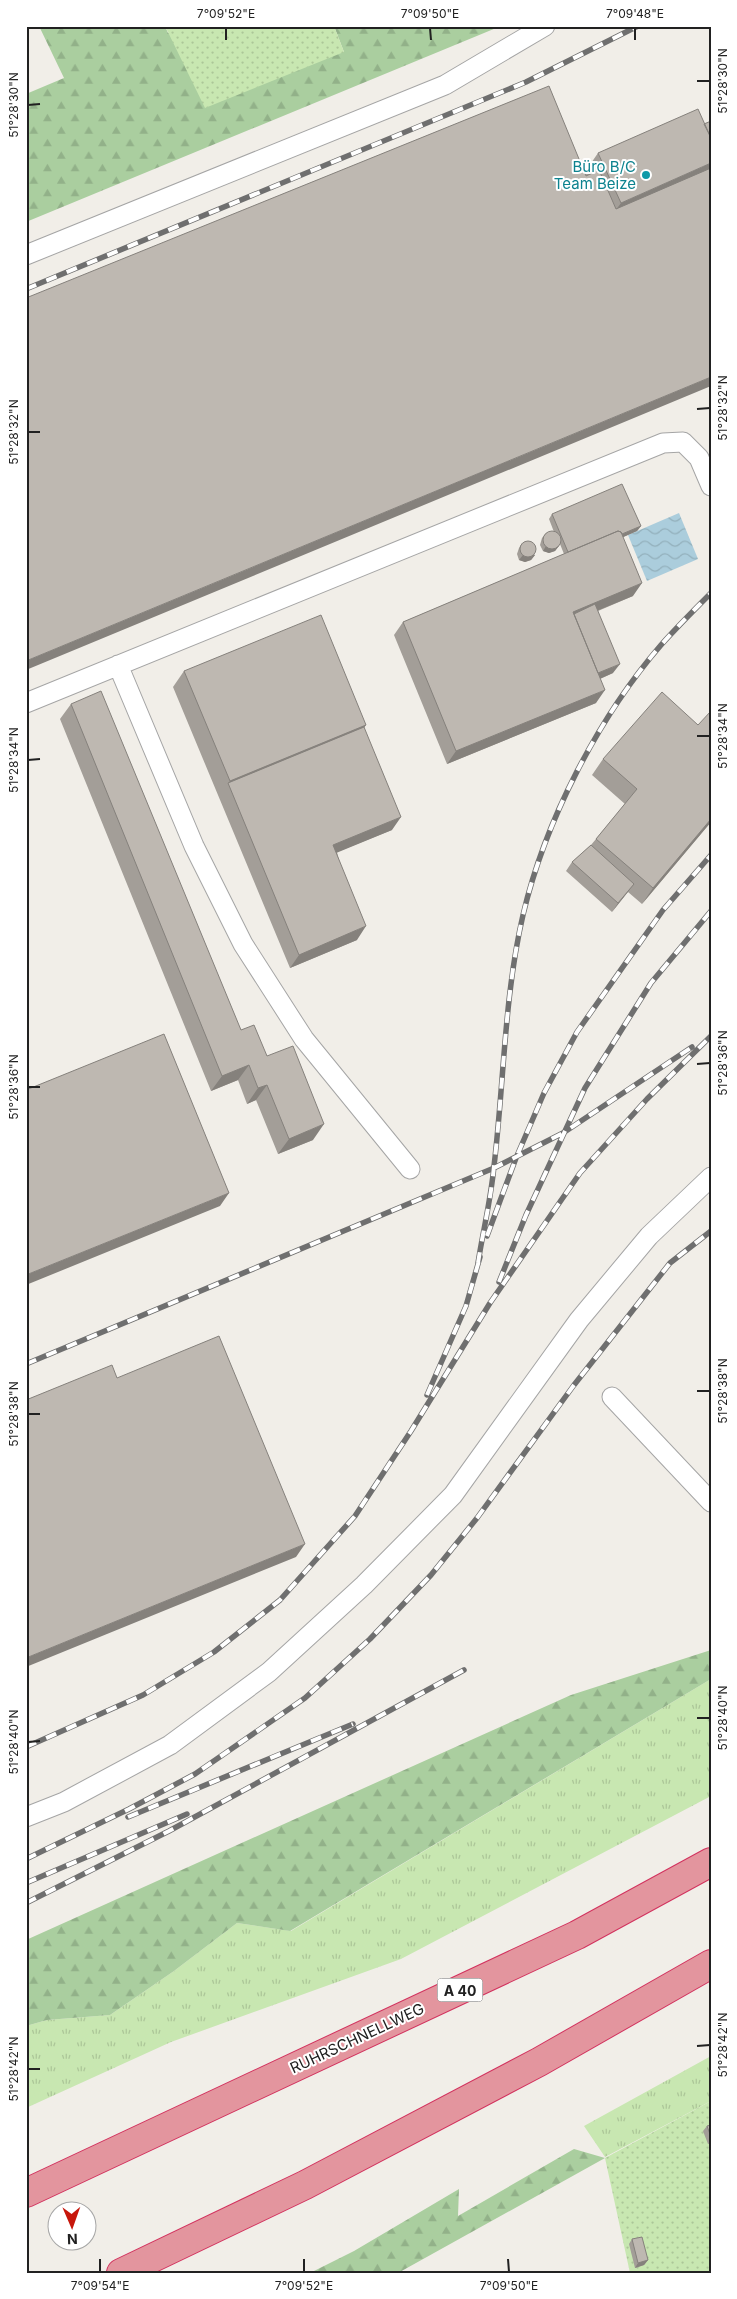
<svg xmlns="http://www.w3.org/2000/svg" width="737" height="2299" viewBox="0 0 737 2299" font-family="Inter,sans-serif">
<defs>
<pattern id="grass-tufts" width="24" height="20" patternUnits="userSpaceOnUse" patternTransform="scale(1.25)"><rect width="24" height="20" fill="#c8e7b1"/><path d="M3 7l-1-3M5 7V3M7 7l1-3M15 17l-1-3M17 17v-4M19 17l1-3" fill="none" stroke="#acc698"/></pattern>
<pattern id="forest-firs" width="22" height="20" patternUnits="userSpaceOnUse" patternTransform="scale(1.25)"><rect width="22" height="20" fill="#aace9f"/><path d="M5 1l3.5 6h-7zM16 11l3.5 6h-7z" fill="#92b189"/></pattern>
<pattern id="garden-dots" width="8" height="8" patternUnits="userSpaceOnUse" patternTransform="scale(1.25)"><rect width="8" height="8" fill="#c8e7b1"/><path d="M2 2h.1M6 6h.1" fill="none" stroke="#acc698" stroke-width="1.8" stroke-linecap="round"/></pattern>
<pattern id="water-waves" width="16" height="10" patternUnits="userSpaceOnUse" patternTransform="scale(1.25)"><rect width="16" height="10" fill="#abcddc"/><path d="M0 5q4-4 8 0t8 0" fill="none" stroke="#93b0bc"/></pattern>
</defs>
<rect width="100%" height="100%" fill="#f1eee8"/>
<!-- grass -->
<path fill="url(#grass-tufts)" d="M 711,1679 L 711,1796 L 401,1959 L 171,2042 L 26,2108 L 26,2026 L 47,2020 L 110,2015 L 174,1971 L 237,1923 L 291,1931 Z
M 711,2056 L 711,2101 L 605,2157 L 584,2126 Z"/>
<!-- forest -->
<path fill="url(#forest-firs)" d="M 39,26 L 165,26 L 168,33 L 344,52 L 334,26 L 501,26 L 26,222 L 26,94 L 64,78 Z
M 711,1650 L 711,1679 L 290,1931 L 237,1923 L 174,1971 L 110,2015 L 47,2020 L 26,2026 L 26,1940 L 571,1695 Z
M 574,2149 L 605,2158 L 398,2273 L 310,2273 L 354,2251 L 459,2189 L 458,2216 Z"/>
<!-- garden -->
<path fill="url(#garden-dots)" d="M 165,26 L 334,26 L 344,52 L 205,108 Z
M 711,2101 L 711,2273 L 630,2273 L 605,2158 Z"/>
<!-- water -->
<path fill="url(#water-waves)" d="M 679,513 L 698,559 L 647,581 L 628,535 Z"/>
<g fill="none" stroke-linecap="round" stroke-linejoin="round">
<!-- lane casing -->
<g stroke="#a5a5a5" stroke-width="21">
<path id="lane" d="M 26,255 L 445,85 L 545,26
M 118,665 L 194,846 L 243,944 L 304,1039 L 410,1169
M 26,703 L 663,443 L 683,442 L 699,458 L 711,486
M 612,1397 L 711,1502
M 26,1817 L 64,1802 L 170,1745 L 269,1672 L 364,1585 L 453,1495 L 579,1320 L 649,1236 L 711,1177"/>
</g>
<!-- highway casing -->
<g stroke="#d2325e" stroke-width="30">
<path id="highway" d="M 26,2193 L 577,1935 L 711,1862
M 121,2273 L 305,2185 L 539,2062 L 711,1964"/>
</g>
<!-- lane -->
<use href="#lane" stroke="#fff" stroke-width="19"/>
<!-- highway -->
<use href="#highway" stroke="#e3959e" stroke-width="28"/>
<!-- rail casing -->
<g stroke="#6f6f6f" stroke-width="5.5">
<path id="rail" d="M 26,289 L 526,82 L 638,26
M 487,1236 L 516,1158 L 544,1093 L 577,1032 L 663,910 L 711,855
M 478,1263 C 483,1231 491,1199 494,1166 C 504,1083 504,997 523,915 C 545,821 598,718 661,645 C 677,627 694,610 711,593
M 499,1282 L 526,1215 L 585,1088 L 651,983 L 711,911
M 26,1364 L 494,1168 L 563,1133 L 692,1047
M 427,1395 L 466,1306 L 480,1257
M 26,1747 L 143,1695 L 214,1652 L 280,1600 L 355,1516 L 411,1431 L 490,1303 L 580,1173 L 647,1099 L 711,1036
M 128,1817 L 353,1724
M 26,1859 L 129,1809 L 195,1774 L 305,1698 L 370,1639 L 431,1575 L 477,1518 L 574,1385 L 670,1263 L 711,1231
M 26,1883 L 187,1814
M 26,1903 L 169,1831 L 464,1670"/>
</g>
<!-- rail -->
<use href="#rail" stroke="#fff" stroke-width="4" stroke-dasharray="11" stroke-linecap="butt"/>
</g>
<!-- wall -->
<path fill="#a39e98" d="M 598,153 L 711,386 L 586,176 L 585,172 Z
M 552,514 L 641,526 L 637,531 L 623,537 L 633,596 L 598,611 L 613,673 L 600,679 L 596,703 L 447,764 L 394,635 L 403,622 L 564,554 L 560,544 L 555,551 L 549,553 L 543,551 L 540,545 L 542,538 L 546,533 L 554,532 L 549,519 Z
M 522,543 L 535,555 L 531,560 L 525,562 L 519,560 L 517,554 L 519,548 Z
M 184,671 L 366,725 L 364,727 L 392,830 L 337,852 L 357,940 L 290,968 L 173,687 Z
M 71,704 L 241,1030 L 267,1056 L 313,1140 L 278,1154 L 256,1100 L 247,1104 L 238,1080 L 211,1091 L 60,719 Z
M 603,759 L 711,822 L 642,904 L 628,892 L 612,912 L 566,871 L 572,862 L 591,845 L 625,804 L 592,775 Z
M 711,2125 L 711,2143 L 708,2144 L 703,2131 L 707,2126 Z
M 632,2239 L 648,2260 L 644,2265 L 635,2268 L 629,2244 Z"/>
<!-- shaded-wall -->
<path fill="#85817c" d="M 711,163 L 711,173 L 607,222 L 621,203 Z
M 711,377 L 711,386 L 26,670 L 26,661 Z
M 641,526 L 637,531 L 567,562 L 571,557 Z
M 546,546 L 559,546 L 555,551 L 549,553 L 543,551 Z
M 523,555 L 535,555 L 531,560 L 525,562 L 519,560 Z
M 642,583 L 633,596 L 572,621 L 573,612 Z
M 620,664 L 613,673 L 588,684 L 594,675 Z
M 605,690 L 596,703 L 447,764 L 456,751 Z
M 366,725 L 355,740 L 228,783 L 230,781 Z
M 401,817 L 392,830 L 324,858 L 333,845 Z
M 711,819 L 711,822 L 642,904 L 653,888 Z
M 634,884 L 627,893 L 612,912 L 618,903 Z
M 366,926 L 357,940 L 290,968 L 299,955 Z
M 249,1065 L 238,1080 L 211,1091 L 222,1076 Z
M 267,1085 L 256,1100 L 247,1104 L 258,1088 Z
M 324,1124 L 313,1140 L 278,1154 L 289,1139 Z
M 229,1193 L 220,1206 L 26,1285 L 26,1275 Z
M 305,1544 L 296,1557 L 26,1667 L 26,1658 Z
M 648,2260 L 644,2265 L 635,2268 L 638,2263 Z"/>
<!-- building -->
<path fill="#beb8b1" stroke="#85817c" d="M 549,86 L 586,176 L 599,170 L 616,209 L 711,168 L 711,377 L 26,661 L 26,298 Z
M 698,109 L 711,138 L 711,163 L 621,203 L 598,153 Z
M 711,121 L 711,138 L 704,124 Z
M 622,484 L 641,526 L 622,534 L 621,532 L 618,531 L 568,552 L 552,514 Z
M 618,531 L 621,532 L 642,583 L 573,612 L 605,690 L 456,751 L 403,622 Z
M543 540a9 9 0 1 1 18 0a9 9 0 1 1-18 0Z
M520 549a8 8 0 1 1 16 0a8 8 0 1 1-16 0Z
M 595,604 L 620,664 L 598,673 L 574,614 Z
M 321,615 L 366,725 L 230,781 L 184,671 Z
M 101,691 L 241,1030 L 254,1025 L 267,1056 L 293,1046 L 324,1124 L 289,1139 L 267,1085 L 258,1088 L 249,1065 L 222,1076 L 71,704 Z
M 662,692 L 698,725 L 711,711 L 711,819 L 653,888 L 596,839 L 637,789 L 603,759 Z
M 364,727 L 401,817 L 333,845 L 366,926 L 299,955 L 228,783 Z
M 591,845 L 634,884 L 618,903 L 572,862 Z
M 164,1034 L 229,1193 L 26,1275 L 26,1090 Z
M 219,1336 L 305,1544 L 26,1658 L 26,1400 L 112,1365 L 117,1378 Z
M 711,2125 L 711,2137 L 707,2126 Z
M 642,2237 L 648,2260 L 638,2263 L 632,2239 Z"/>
<!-- ticks -->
<path fill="none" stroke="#212121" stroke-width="2" d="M 226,28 L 226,40M 430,28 L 431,40M 635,28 L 635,40M 697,81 L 710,81M 28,105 L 40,104M 697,409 L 710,408M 28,432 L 40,432M 697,736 L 710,736M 28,760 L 40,759M 697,1064 L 710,1063M 28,1087 L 40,1087M 697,1391 L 710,1391M 28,1414 L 40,1414M 697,1718 L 710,1718M 28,1742 L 40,1741M 697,2046 L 710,2045M 28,2069 L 40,2069M 100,2259 L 100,2272M 304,2259 L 304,2272M 508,2259 L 509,2272"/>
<!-- markers -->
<circle fill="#0f9aa8" stroke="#fff" stroke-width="2" cx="646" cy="175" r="5"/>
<g text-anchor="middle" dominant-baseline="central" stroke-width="4" stroke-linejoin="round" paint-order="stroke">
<!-- shield labels -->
<rect fill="#fff" stroke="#646464" stroke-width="1" x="437.5" y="1978.5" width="45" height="23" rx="4"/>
<g font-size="14" font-weight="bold" fill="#212121">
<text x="460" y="1990">A 40</text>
</g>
<!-- culture labels -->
<g font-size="15" fill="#0d838f" stroke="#fff" text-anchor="end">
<text x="636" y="166">Büro B/C<tspan x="636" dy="17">Team Beize</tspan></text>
</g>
<!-- street labels -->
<g font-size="15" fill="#212121" stroke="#fff">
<text transform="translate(357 2038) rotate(-25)">RUHRSCHNELLWEG</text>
</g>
</g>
<!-- border -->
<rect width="737" height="2299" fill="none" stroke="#ffffff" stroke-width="55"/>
<!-- north arrow -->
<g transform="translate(72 2226) rotate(178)"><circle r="24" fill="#ffffff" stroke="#a6a6a6"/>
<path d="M0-4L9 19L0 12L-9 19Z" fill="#c7170b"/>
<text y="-8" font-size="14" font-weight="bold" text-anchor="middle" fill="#212121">N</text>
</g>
<rect x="28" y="28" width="682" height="2244" fill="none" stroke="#212121" stroke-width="2"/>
<g font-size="12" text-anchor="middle" fill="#212121">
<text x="226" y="18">7°09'52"E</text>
<text x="430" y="18">7°09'50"E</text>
<text x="635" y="18">7°09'48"E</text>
<text transform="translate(723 81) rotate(-90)" y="4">51°28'30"N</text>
<text transform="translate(14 105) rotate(-90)" y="4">51°28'30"N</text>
<text transform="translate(723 408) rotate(-90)" y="4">51°28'32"N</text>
<text transform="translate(14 432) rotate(-90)" y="4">51°28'32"N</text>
<text transform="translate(723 736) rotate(-90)" y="4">51°28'34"N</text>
<text transform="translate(14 760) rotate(-90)" y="4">51°28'34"N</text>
<text transform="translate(723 1063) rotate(-90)" y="4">51°28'36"N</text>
<text transform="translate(14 1087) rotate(-90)" y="4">51°28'36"N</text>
<text transform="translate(723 1391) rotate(-90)" y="4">51°28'38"N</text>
<text transform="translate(14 1414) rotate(-90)" y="4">51°28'38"N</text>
<text transform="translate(723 1718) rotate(-90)" y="4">51°28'40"N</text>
<text transform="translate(14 1742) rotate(-90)" y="4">51°28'40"N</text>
<text transform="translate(723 2045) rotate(-90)" y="4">51°28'42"N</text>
<text transform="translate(14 2069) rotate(-90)" y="4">51°28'42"N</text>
<text x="100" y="2290">7°09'54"E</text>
<text x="304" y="2290">7°09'52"E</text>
<text x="509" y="2290">7°09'50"E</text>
</g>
</svg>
